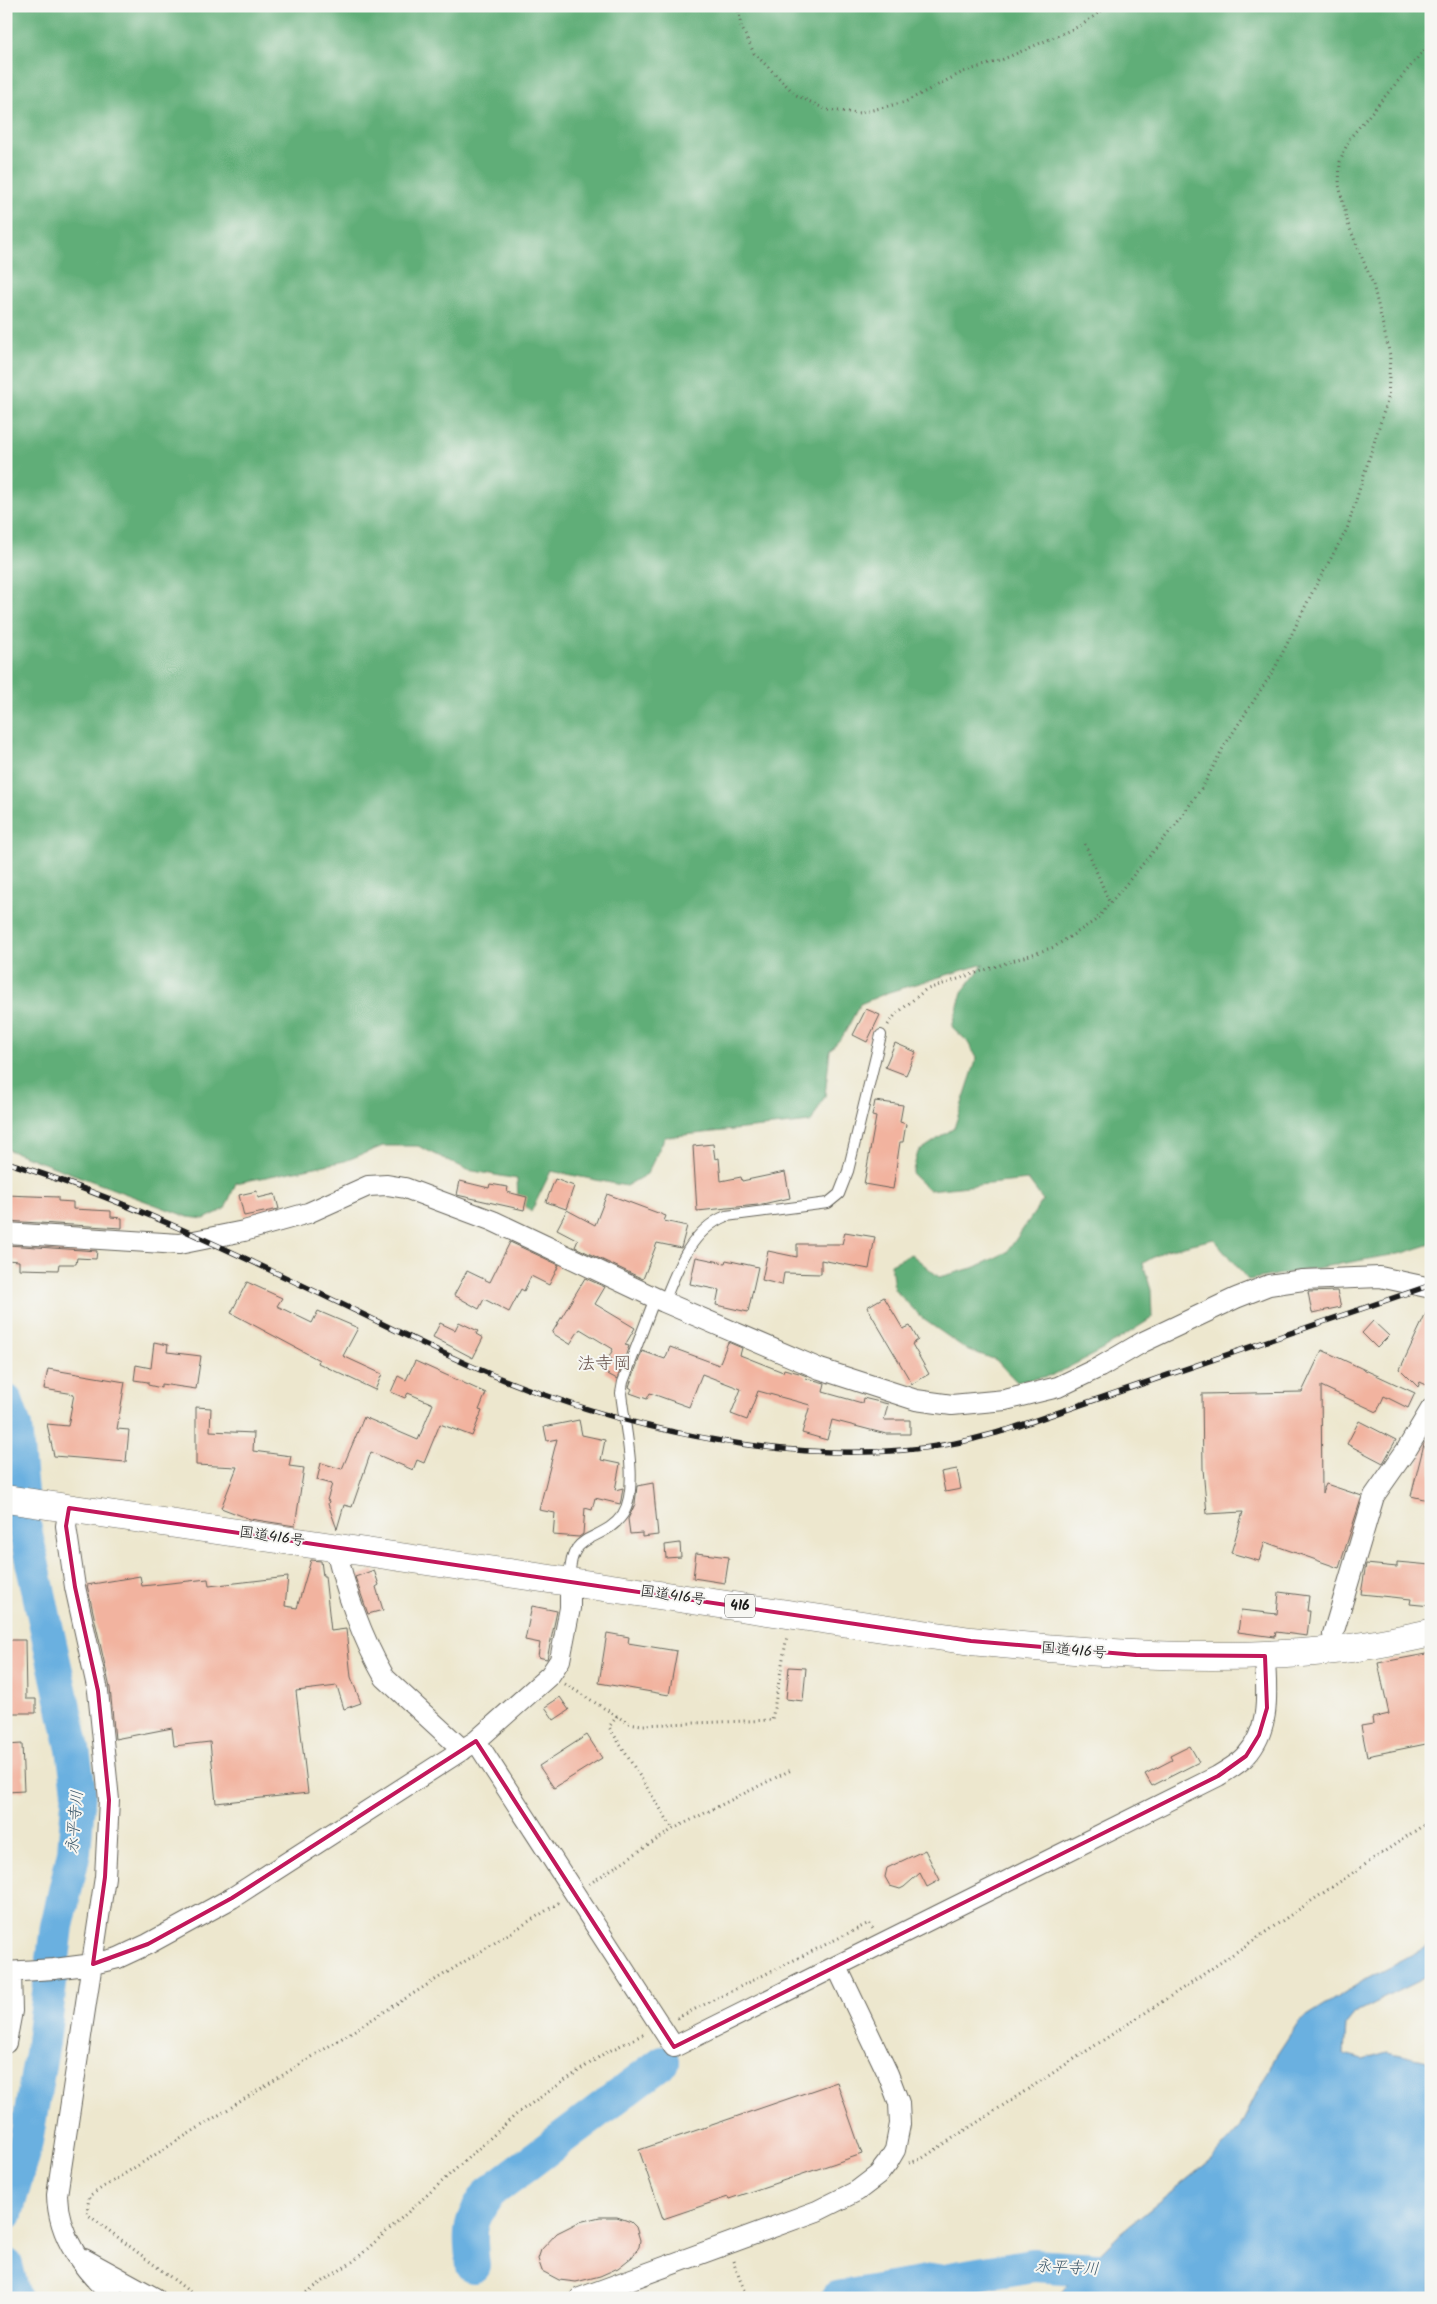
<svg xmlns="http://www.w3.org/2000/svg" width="1437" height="2304" viewBox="0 0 1437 2304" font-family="Kalam,'Klee One',sans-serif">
<rect width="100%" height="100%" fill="#f6f6f2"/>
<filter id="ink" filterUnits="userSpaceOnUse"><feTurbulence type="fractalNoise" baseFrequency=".02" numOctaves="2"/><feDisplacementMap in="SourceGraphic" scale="10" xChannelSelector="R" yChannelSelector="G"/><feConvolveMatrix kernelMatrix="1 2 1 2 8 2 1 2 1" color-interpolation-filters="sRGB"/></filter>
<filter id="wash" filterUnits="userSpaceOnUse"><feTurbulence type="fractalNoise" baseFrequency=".0096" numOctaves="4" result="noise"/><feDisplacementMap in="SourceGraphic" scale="20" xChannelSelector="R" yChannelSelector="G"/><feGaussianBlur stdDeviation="1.12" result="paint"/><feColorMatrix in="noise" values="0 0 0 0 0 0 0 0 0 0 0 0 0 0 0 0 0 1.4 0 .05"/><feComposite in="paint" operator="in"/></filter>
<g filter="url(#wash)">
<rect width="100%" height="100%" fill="#ede7ce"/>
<!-- forest -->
<path fill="#60ae78" stroke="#3e654a" d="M 11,6 L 1431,6 L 1431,1244 L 1403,1253 L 1248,1280 L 1214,1239 L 1166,1250 L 1143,1263 L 1151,1290 L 1152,1318 L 1102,1350 L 1054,1375 L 1017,1382 L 996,1360 L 966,1349 L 923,1319 L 894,1289 L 891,1264 L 911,1254 L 939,1277 L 976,1267 L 1007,1252 L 1043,1200 L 1028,1180 L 929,1190 L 912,1174 L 918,1152 L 954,1128 L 977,1058 L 967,1041 L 952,1027 L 962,992 L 984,964 L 889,992 L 860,1004 L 843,1036 L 830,1050 L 825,1096 L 811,1122 L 665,1137 L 647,1174 L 626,1186 L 551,1171 L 531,1212 L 518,1200 L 517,1179 L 468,1170 L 418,1146 L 383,1146 L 345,1161 L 236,1183 L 225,1209 L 204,1219 L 188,1217 L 6,1149 L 6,14 Z"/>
<!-- water -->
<path fill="#6ab0e0" stroke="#43667e" d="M 1431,1945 L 1431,1975 L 1355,2013 L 1346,2024 L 1344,2054 L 1363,2059 L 1387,2052 L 1431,2062 L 1431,2298 L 1058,2298 L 1064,2289 L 1116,2237 L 1212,2159 L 1239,2129 L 1276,2056 L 1299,2021 L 1363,1981 Z"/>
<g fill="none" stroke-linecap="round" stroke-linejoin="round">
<!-- river -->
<path stroke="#6ab0e0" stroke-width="34" d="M 6,1401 L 15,1427 L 24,1525 L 73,1749 L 79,1790 L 74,1852 L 57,1926 L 43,2042 L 26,2141 L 6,2214
M 6,2265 L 14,2298
M 473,2266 C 469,2231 468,2222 489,2193 L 663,2062
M 837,2298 L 1033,2265 L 1111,2270 L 1131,2274"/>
</g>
<g id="blocks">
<!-- building -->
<path fill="#f2b39f" d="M 866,1009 L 880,1015 L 867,1042 L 853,1035 Z
M 895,1043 L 916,1052 L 906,1075 L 885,1067 Z
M 875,1101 L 903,1105 L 900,1122 L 906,1124 L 903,1142 L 900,1142 L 893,1189 L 864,1184 L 876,1117 L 872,1116 Z
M 713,1144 L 715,1159 L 719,1158 L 721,1181 L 741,1177 L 742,1181 L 785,1172 L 790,1198 L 758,1205 L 697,1211 L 693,1146 Z
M 555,1179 L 574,1186 L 566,1209 L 546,1202 Z
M 460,1181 L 489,1188 L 490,1184 L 508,1187 L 507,1192 L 527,1197 L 524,1210 L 457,1195 Z
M 257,1191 L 258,1198 L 275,1194 L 279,1209 L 244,1216 L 239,1195 Z
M 607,1194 L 666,1216 L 664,1221 L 687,1226 L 681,1248 L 657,1243 L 643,1279 L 575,1247 L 578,1240 L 557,1229 L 567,1210 L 595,1225 Z
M 6,1195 L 58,1197 L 58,1201 L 73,1202 L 73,1209 L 111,1211 L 111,1217 L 122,1218 L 122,1228 L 6,1221 Z
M 845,1232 L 875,1237 L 869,1269 L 821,1260 L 821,1274 L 784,1273 L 782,1285 L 762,1280 L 768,1251 L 797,1257 L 797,1244 L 842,1244 Z
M 510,1242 L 559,1265 L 549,1285 L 531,1276 L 524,1291 L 521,1289 L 509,1312 L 484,1299 L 479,1309 L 454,1295 L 467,1271 L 490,1282 Z
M 7,1245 L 97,1251 L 96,1259 L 77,1258 L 76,1264 L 59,1264 L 58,1270 L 19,1269 L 19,1261 L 6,1260 Z
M 696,1257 L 725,1263 L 726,1260 L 758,1267 L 748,1312 L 716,1305 L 719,1290 L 690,1284 Z
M 585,1278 L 605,1287 L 595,1304 L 635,1328 L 625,1345 L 629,1346 L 617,1379 L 604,1372 L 612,1359 L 609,1357 L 613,1349 L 580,1329 L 570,1344 L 552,1333 Z
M 247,1282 L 282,1298 L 277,1306 L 312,1323 L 318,1311 L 358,1328 L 343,1356 L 382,1374 L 375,1390 L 318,1363 L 319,1360 L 231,1313 Z
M 1337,1291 L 1341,1307 L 1312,1313 L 1308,1292 Z
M 884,1297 L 903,1329 L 910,1326 L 918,1340 L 912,1344 L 929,1374 L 912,1384 L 867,1307 Z
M 1431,1303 L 1431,1387 L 1420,1382 L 1418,1387 L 1400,1369 Z
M 1373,1321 L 1389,1336 L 1377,1348 L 1362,1333 Z
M 459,1322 L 478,1331 L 476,1334 L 483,1338 L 473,1358 L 433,1337 L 440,1323 L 455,1330 Z
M 154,1342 L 168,1345 L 167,1352 L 201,1356 L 196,1389 L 161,1384 L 161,1388 L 148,1385 L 148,1382 L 134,1380 L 136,1365 L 151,1368 Z
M 728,1342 L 742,1348 L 740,1355 L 783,1372 L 784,1369 L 799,1373 L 807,1376 L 806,1378 L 825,1383 L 823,1392 L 862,1403 L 863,1398 L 888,1404 L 884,1420 L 910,1420 L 910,1434 L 886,1434 L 832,1420 L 827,1440 L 802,1433 L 810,1405 L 758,1391 L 747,1420 L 731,1414 L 741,1389 L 702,1374 L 689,1407 L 650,1393 L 647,1399 L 630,1393 L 632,1389 L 629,1387 L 630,1384 L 642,1351 L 665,1359 L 670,1347 L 719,1365 Z
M 1322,1350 L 1415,1393 L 1408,1408 L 1384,1396 L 1377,1412 L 1321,1386 L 1322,1493 L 1326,1484 L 1362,1496 L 1339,1568 L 1265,1542 L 1259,1561 L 1231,1553 L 1243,1512 L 1207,1514 L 1203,1469 L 1202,1394 L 1302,1392 Z
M 415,1361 L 486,1393 L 479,1410 L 482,1411 L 472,1436 L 440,1424 L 424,1463 L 417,1460 L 413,1470 L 371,1452 L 352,1507 L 344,1505 L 337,1529 L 328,1504 L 329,1501 L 327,1500 L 332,1484 L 317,1480 L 321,1463 L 342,1469 L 364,1417 L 418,1440 L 433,1404 L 408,1393 L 405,1398 L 391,1392 L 398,1376 L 406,1380 Z
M 48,1369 L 125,1382 L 117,1429 L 129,1430 L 126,1462 L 54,1456 L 47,1424 L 68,1426 L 74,1394 L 44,1389 Z
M 196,1407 L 211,1408 L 210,1431 L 254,1433 L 253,1451 L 291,1456 L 289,1466 L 304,1468 L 295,1526 L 250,1519 L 221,1508 L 237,1467 L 196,1465 Z
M 579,1420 L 582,1435 L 605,1440 L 601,1460 L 620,1464 L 615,1490 L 623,1488 L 621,1500 L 620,1504 L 595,1498 L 592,1510 L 585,1508 L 583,1534 L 579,1537 L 553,1535 L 555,1513 L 539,1510 L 557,1439 L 547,1441 L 544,1427 Z
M 1359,1421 L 1396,1440 L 1383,1463 L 1347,1444 Z
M 1427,1438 L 1431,1438 L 1431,1491 L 1428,1500 L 1411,1496 L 1424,1444 Z
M 957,1469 L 961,1489 L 945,1492 L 941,1472 Z
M 653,1483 L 658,1535 L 642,1537 L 642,1533 L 630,1534 L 628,1519 L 635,1504 L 637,1486 Z
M 680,1543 L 681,1557 L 666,1558 L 665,1545 Z
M 696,1553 L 729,1557 L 725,1583 L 693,1578 Z
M 311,1560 L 321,1561 L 323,1576 L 325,1576 L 331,1631 L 346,1629 L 351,1677 L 361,1703 L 344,1709 L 337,1686 L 296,1691 L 308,1793 L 216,1803 L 210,1742 L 174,1746 L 172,1728 L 115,1739 L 110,1688 L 87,1585 L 140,1576 L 142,1586 L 208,1579 L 209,1586 L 288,1577 L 285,1606 L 297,1608 Z
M 1397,1562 L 1431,1565 L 1431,1606 L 1410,1604 L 1411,1599 L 1361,1594 L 1366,1564 L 1397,1567 Z
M 374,1570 L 379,1585 L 376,1587 L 383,1610 L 368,1614 L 355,1577 Z
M 1279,1592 L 1309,1596 L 1307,1611 L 1310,1611 L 1307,1636 L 1276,1632 L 1275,1637 L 1238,1632 L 1241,1610 L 1277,1614 Z
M 532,1606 L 557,1611 L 547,1659 L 538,1657 L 540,1643 L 525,1640 Z
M 607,1633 L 629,1637 L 628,1643 L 677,1651 L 669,1695 L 599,1683 Z
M 6,1640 L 25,1640 L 26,1699 L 36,1699 L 36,1713 L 6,1713 Z
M 1431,1653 L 1431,1743 L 1367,1756 L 1361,1726 L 1373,1724 L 1372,1718 L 1389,1714 L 1378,1663 Z
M 789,1667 L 806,1668 L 803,1701 L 786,1699 Z
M 560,1697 L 569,1710 L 554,1720 L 545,1707 Z
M 587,1735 L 602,1758 L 554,1788 L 539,1766 Z
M 22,1744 L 24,1791 L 6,1792 L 6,1745 Z
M 1190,1746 L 1199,1762 L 1152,1786 L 1145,1774 L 1172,1760 L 1170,1756 Z
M 925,1850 L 940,1880 L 927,1887 L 920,1873 L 904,1887 L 900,1889 L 890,1886 L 885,1877 L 887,1868 Z
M 837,2082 L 862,2154 L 729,2199 L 728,2197 L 663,2219 L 639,2150 Z
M 600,2217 L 617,2217 L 631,2222 L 636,2227 L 640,2240 L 639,2247 L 632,2257 L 618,2268 L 600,2276 L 576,2282 L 559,2280 L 542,2271 L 538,2259 L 541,2250 L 557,2233 L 579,2222 Z"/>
</g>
</g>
<g filter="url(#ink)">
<use href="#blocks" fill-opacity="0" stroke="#65635a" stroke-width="1"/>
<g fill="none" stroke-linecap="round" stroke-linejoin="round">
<!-- lane casing -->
<g stroke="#65635a" stroke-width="12">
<path id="lane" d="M 664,1302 C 677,1269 691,1230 726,1216 L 828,1203 L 839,1194 L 848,1171 L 881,1035
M 570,1580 C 568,1528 602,1545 623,1514 C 640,1487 624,1424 621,1393 L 623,1382 L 655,1298"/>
</g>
<!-- street casing -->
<g stroke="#65635a" stroke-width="22">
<path id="street" d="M 6,1233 L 179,1244 L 244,1231 L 308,1213 L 368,1186 L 387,1185 L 405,1188 L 493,1221 L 664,1302 L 820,1369 L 916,1400 L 952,1405 L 1005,1400 L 1058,1387 L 1100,1367 L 1143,1342 L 1236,1298 L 1269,1285 L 1303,1280 L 1380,1277 L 1431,1288
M 69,1508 L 66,1526 L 75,1587 L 98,1691 L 109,1800 L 105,1877 L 57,2195 C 58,2238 84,2270 114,2298
M 336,1547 C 344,1589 363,1640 385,1678 L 463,1750
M 1335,1650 L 1333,1634 L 1374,1496 L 1407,1449 L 1431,1409
M 476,1741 L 674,2047 L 1218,1776 C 1227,1770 1239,1764 1246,1756 C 1272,1727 1266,1690 1265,1656
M 6,1972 L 54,1969 L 93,1964 L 118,1958 L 148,1944 L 232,1898 L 476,1741 L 550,1675 L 560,1660 L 570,1608 L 570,1581
M 6,2043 L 12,2011 L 11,1972
M 84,2259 L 155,2298
M 580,2298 L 817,2211 L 857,2191 L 878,2175 L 888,2162 L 895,2150 L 900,2124 L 899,2103 L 888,2074 L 837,1967"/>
</g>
<!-- highway casing -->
<g stroke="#65635a" stroke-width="29">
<path id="highway" d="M 6,1499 L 971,1641 C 1092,1653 1213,1663 1334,1650 C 1366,1647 1399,1640 1431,1633"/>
</g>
<!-- path -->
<path stroke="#65635a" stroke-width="3" stroke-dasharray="1 4" stroke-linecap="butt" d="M 738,6 L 741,26 L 754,53 L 796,95 L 827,110 L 860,113 L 905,102 L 963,72 L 999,61 L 1082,25 L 1108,6
M 1085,844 L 1110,904
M 888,1025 L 895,1015 L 925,990 L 1054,947 L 1096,920 L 1177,823 L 1203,786 L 1223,748 L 1275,668 L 1314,589 L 1347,529 L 1388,398 L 1390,355 L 1373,284 L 1348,224 L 1339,185 L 1340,162 L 1349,139 L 1431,42
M 565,1684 L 628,1723 L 642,1725 L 772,1720 L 787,1636
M 617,1716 L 609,1727 L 673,1829
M 589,1884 L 673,1829 L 791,1770
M 677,2018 L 869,1923 L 873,1929
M 909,2163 L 921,2159 L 1177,1992 L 1431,1820
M 733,2261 L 747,2298
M 198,2298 L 87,2214 L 89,2196 L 560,1902
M 298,2298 L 355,2260 L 519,2112 L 605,2053 L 644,2034"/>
<!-- lane -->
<use href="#lane" stroke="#fff" stroke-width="10"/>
<!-- street -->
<use href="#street" stroke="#fff" stroke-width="20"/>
<!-- highway -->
<use href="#highway" stroke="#fff" stroke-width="28"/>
<!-- rail casing -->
<g stroke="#1c1c1c" stroke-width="5.5">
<path id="rail" d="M 6,1162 C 128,1200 243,1257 358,1312 C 420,1342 482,1374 548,1396 C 670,1439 821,1467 950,1444 C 969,1441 988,1435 1007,1430 L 1431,1285"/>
</g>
<!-- rail -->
<use href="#rail" stroke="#f6f6f2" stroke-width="4" stroke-dasharray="11" stroke-linecap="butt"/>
</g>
</g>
<!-- marked area -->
<path fill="none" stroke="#c2185b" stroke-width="4" stroke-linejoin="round" d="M 69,1508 L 971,1641 L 1136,1655 L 1265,1656 L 1267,1708 L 1259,1735 L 1246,1756 L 1218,1776 L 674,2047 L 476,1741 L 232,1898 L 148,1944 L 93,1964 L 105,1877 L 109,1800 L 98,1691 L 75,1587 L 66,1526 Z"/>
<g text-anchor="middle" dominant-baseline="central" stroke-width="4" stroke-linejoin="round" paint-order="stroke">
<!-- shield labels -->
<rect fill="#f6f6f2" stroke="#5d5d5c" stroke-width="1" x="725" y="1594.5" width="30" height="23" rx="4"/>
<g font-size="14" font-weight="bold" fill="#1c1c1c">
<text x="740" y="1606">416</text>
</g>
<!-- street labels -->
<g font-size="15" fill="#1c1c1c" stroke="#f6f6f2">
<text transform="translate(272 1537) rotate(8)">国道416号</text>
<text transform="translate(673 1596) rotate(8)">国道416号</text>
<text transform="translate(1074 1651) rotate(5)">国道416号</text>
</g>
<!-- water labels -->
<g font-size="16" font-style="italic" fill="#3b576a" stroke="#f6f6f2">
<text transform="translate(75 1822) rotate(-85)">永平寺川</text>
<text transform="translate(1067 2268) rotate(3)">永平寺川</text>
</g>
<!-- quarter labels -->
<g font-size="18" fill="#67514a" stroke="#f6f6f2">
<text x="604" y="1364">法寺岡</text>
</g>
</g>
<!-- margin -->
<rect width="1437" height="2304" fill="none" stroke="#f6f6f2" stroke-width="25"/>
</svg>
